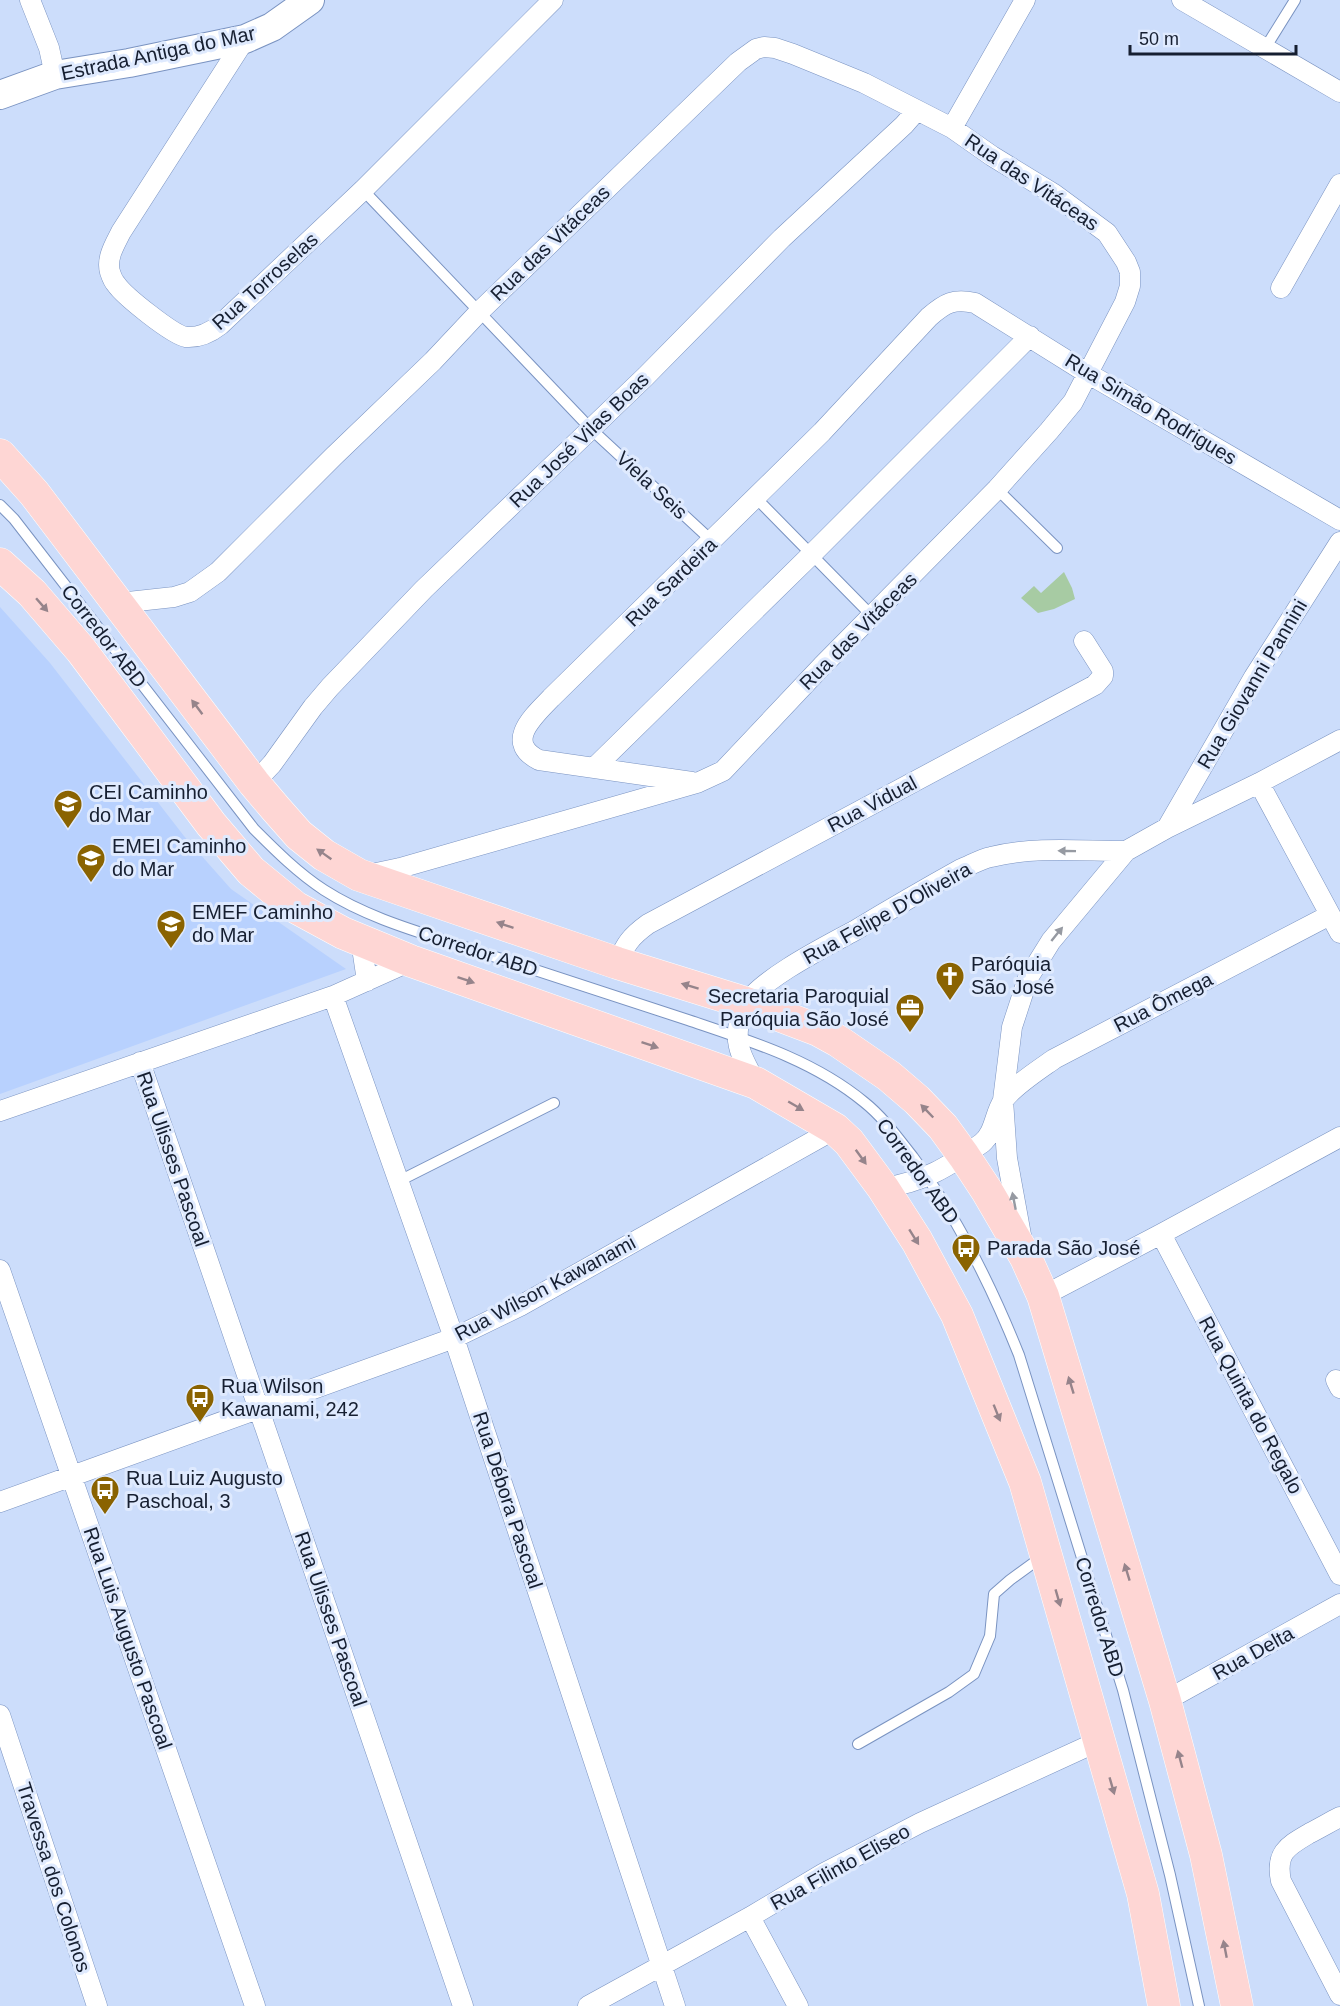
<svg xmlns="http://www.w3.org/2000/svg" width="1340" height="2006" viewBox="0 0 1340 2006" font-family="Helvetica,sans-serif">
<rect width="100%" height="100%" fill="#ccddfb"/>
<!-- built -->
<path fill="#b8d1fe" d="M 0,607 L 50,663 L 184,836 L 231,889 L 346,969 L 0,1094 Z"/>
<!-- green -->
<path fill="#a7cba3" d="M 1064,572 L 1072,588 L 1075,599 L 1054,609 L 1038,613 L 1021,598 L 1034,586 L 1041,593 Z"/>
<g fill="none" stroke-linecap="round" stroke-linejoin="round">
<!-- lane casing -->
<g stroke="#7a93c1" stroke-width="12">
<path id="lane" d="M 1264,50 L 1295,0
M 363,190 L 591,429 L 712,541
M 997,489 L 1057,548
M 756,498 L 872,616
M 0,505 L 14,519 L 254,829 C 276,851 298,873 324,890 C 369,919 423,933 474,950 C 545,973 616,997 688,1020 C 750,1041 813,1060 864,1102 C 883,1117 898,1138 913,1157 C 958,1218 991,1285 1019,1355 L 1123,1690 L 1170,1875 L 1199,2006
M 399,1181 L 554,1103
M 858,1744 L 949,1692 L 974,1674 L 990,1636 L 994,1594 L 1010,1580 L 1043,1556"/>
</g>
<!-- street casing -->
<g stroke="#7a93c1" stroke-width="21">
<path id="street" d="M 30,0 L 49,48 L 55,75
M 1182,0 L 1340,92
M 245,39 L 121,232 C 115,244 106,258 110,272 C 111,275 113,281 116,284 C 124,296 173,335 186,337 C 199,338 211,332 220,325 L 363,190 L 553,0
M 952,128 L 1025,0
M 1281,288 L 1340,184
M 119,603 L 174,597 L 190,592 L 218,572 L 334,456 L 433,361 L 480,311 L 738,62 L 756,49 L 764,47 L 775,48 L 793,54 L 864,83 L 952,128 L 992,156 L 1054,194 L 1107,233 L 1126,262 L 1130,272 L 1130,286 L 1125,302 L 1073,402 L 1049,431 L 997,489 L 822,666 L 723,771 L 697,783 L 400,868 L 367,875
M 595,767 L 812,554 L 1030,336
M 692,782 L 539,760 C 503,742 535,715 551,698 L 822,432 L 929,317 C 945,303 954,298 975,303 L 1087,373 L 1340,520
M 254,783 L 272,764 L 313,707 L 330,687 L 424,589 L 646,376 L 782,238 L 904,125 L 917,110
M 1259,783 L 1340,933
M 1167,828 L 1254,677 L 1340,542
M 361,941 L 367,981
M 617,963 C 626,944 630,937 648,924 L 1095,685 L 1103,676 L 1103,671 L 1084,641
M 333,996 L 454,1338 L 675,2006
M 140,1062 L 463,2006
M 756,1083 C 740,1055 730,1038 745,1006 C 757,981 828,945 854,931 C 889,910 925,889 961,869 C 971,865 981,859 991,857 C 1035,846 1081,851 1126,851
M 0,1111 L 333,996 L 411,961
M 883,1188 C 924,1182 948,1167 982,1143 C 995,1132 994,1115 1003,1101 C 1012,1087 1040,1069 1054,1059 L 1330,915
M 1161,1234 L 1340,1575
M 1021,1235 L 1007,1158 L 1003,1100 L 1012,1027 L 1028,978 L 1051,941 L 1126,851 L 1167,828 L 1259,783 L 1340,740
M 0,1270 L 255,2006
M 1043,1296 L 1161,1234 L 1340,1137
M 1336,1380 L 1340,1388
M 0,1502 L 454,1338 L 520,1306 L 835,1129
M 1165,1701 L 1340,1604
M 0,1715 L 97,2006
M 1340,1817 C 1330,1822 1320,1828 1310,1833 C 1288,1846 1275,1852 1281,1881 L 1340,1995
M 750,1917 L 798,2006
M 588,2006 L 750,1917 L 824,1873 L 920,1823 L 1099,1741"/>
</g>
<!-- secondary casing -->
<g stroke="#7a93c1" stroke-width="30">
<path id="secondary" d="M 0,95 L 55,75 L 129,63 L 245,39 L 272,27 L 310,0"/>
</g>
<!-- primary casing -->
<g stroke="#fff" stroke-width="33">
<path id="primary" d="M 0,455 L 34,493 L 254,783 L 276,809 L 299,835 L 324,855 L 359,875 L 617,963 L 746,1003 L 818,1030 L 838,1041 L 889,1076 L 917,1100 L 943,1127 L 964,1156 L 987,1191 L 1026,1258 L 1043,1296 L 1165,1701 L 1206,1855 L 1237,2006
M 0,564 L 32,593 L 81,650 L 211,824 L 251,871 L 295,907 L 343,933 L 411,961 L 756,1083 L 835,1129 L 849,1142 L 883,1188 L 917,1241 L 957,1315 L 1025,1482 L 1143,1894 L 1164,2006"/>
</g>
<!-- lane -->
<use href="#lane" stroke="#fff" stroke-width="10"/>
<!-- street -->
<use href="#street" stroke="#fff" stroke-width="20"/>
<!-- secondary -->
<use href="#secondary" stroke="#fff" stroke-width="28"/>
<!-- primary -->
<use href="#primary" stroke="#fed6d4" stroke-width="32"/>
</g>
<!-- one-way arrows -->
<defs><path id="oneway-solid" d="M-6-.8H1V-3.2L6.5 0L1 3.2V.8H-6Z" transform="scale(1.5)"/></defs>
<g fill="#96848b">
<use href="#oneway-solid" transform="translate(42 605) rotate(49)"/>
<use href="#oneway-solid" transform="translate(197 707) rotate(-127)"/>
<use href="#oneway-solid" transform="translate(324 854) rotate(-145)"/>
<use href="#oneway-solid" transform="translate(505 925) rotate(-161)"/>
<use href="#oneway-solid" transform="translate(466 980) rotate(19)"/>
<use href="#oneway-solid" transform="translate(690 986) rotate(-163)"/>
<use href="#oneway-solid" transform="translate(650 1045) rotate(19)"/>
<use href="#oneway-solid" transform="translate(796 1106) rotate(30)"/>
<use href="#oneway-solid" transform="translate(927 1111) rotate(-134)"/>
<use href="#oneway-solid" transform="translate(861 1157) rotate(54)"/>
<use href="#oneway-solid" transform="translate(914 1237) rotate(58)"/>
<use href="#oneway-solid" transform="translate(1071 1385) rotate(-107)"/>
<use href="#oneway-solid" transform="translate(997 1413) rotate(68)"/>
<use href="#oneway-solid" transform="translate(1127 1572) rotate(-107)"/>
<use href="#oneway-solid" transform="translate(1058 1598) rotate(74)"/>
<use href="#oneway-solid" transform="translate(1180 1759) rotate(-105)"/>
<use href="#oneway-solid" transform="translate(1112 1786) rotate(74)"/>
<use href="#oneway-solid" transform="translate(1225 1949) rotate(-101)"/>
</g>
<g fill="#969aa2">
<use href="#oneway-solid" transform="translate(1067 851) rotate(-179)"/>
<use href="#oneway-solid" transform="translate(1057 934) rotate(-51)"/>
<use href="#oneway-solid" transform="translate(1014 1201) rotate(-101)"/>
</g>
<!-- icons -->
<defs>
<g id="school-pin" transform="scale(1.5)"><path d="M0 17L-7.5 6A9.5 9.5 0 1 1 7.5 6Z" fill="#8a6301" stroke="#dfeafe"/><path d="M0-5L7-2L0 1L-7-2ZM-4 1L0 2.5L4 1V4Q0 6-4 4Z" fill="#fff"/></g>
<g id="church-pin" transform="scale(1.5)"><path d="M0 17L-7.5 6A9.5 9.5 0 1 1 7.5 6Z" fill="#8a6301" stroke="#dfeafe"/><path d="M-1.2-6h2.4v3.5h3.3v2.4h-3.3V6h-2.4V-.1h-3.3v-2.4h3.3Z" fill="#fff"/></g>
<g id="office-pin" transform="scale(1.5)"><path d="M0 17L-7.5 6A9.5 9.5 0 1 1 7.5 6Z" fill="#8a6301" stroke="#dfeafe"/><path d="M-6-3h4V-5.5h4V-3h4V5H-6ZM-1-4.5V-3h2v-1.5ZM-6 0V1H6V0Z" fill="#fff"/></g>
<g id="bus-pin" transform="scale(1.5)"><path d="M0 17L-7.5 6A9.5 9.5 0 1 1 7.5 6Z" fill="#8a6301" stroke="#dfeafe"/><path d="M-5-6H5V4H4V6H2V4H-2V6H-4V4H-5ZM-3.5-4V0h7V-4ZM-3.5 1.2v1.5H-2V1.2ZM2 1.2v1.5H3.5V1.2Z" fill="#fff"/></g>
</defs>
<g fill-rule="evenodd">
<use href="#school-pin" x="68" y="804"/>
<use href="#school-pin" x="91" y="858"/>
<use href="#school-pin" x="171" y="924"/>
<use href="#church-pin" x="950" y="976"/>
<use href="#office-pin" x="910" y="1008"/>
<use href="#bus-pin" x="966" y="1248"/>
<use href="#bus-pin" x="200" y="1398"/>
<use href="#bus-pin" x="105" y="1490"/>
</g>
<g text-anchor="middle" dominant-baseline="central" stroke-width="6" stroke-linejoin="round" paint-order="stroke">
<!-- street labels -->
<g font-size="20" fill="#161f31" stroke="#dfeafe">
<text transform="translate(158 53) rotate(-12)">Estrada Antiga do Mar</text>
<text transform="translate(1032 182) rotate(34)">Rua das Vitáceas</text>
<text transform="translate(550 243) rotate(-44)">Rua das Vitáceas</text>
<text transform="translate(265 281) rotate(-42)">Rua Torroselas</text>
<text transform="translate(1151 409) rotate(31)">Rua Simão Rodrigues</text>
<text transform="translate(579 440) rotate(-44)">Rua José Vilas Boas</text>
<text transform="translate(652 485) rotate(43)">Viela Seis</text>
<text transform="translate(671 582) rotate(-44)">Rua Sardeira</text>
<text transform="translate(858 631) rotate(-45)">Rua das Vitáceas</text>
<text transform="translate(104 636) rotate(52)">Corredor ABD</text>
<text transform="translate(1252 684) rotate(-59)">Rua Giovanni Pannini</text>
<text transform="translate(872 804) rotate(-28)">Rua Vidual</text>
<text transform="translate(887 913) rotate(-29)">Rua Felipe D'Oliveira</text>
<text transform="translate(478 951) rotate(18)">Corredor ABD</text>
<text transform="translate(1163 1002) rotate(-27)">Rua Ômega</text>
<text transform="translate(173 1159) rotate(71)">Rua Ulisses Pascoal</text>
<text transform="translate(918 1171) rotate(54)">Corredor ABD</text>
<text transform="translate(545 1288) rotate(-28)">Rua Wilson Kawanami</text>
<text transform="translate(1251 1405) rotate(62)">Rua Quinta do Regalo</text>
<text transform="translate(508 1500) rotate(72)">Rua Débora Pascoal</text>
<text transform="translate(1100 1617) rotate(73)">Corredor ABD</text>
<text transform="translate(331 1619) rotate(71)">Rua Ulisses Pascoal</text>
<text transform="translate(128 1638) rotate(71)">Rua Luis Augusto Pascoal</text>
<text transform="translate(1253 1653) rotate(-29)">Rua Delta</text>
<text transform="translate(840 1867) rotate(-29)">Rua Filinto Eliseo</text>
<text transform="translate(54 1877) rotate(72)">Travessa dos Colonos</text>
</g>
<!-- poi labels -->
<g font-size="20" fill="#161f31" stroke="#dfeafe" text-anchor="start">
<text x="89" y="792">CEI Caminho<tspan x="89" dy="23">do Mar</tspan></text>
<text x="112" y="846">EMEI Caminho<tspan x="112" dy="23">do Mar</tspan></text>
<text x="192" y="912">EMEF Caminho<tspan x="192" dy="23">do Mar</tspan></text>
<text x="971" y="964">Paróquia<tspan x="971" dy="23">São José</tspan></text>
<text x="889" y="996" text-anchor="end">Secretaria Paroquial<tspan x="889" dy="23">Paróquia São José</tspan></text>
<text x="987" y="1248">Parada São José</text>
<text x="221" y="1386">Rua Wilson<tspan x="221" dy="23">Kawanami, 242</tspan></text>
<text x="126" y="1478">Rua Luiz Augusto<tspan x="126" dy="23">Paschoal, 3</tspan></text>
</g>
</g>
<!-- scale -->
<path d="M1130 45v9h166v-9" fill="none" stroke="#161f31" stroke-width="3"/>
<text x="1139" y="45" font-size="18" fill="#161f31" stroke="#dfeafe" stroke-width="4.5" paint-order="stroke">50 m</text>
</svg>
